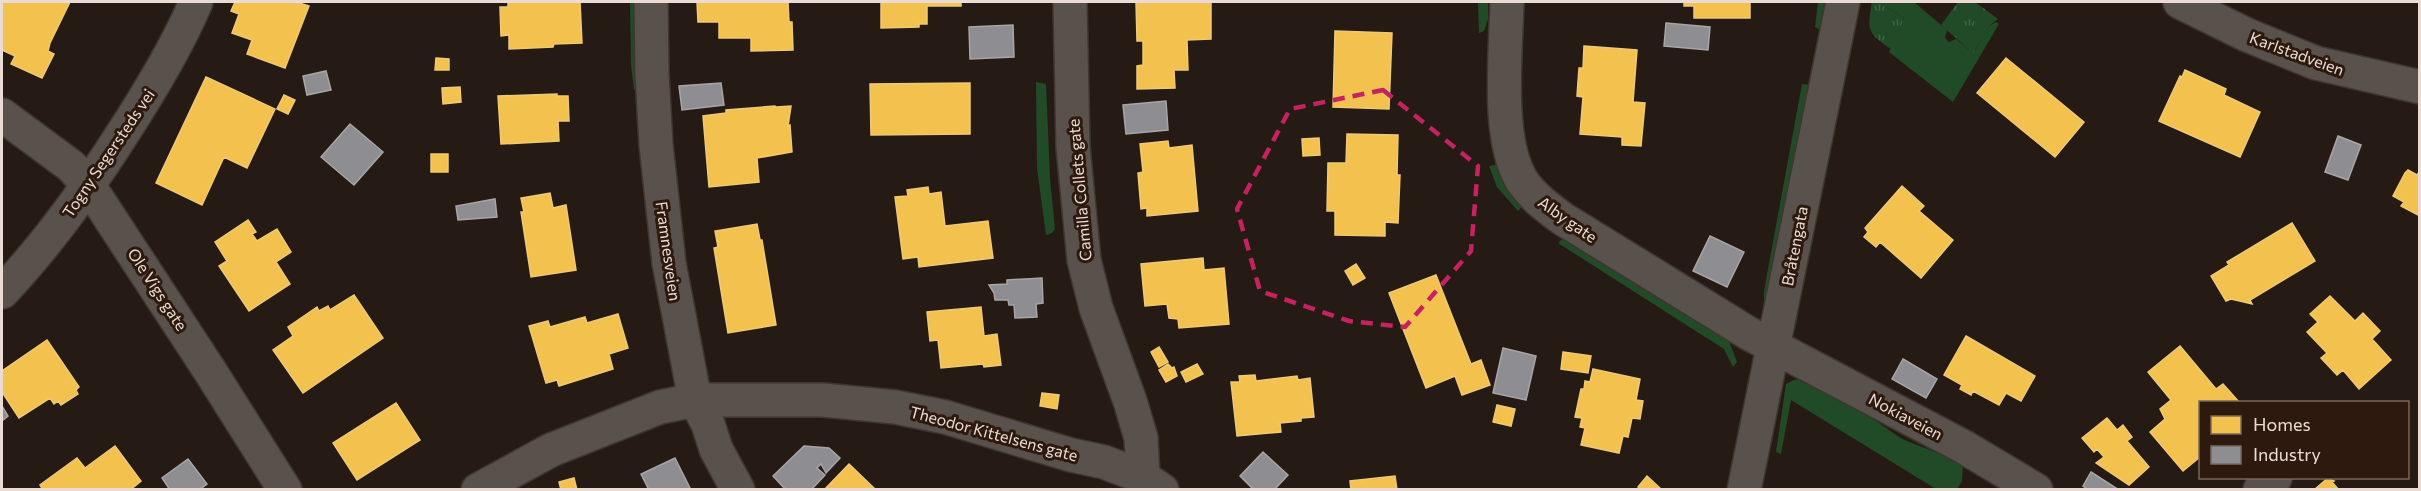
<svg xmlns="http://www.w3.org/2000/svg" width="2421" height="491" viewBox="0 0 2421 491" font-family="Commissioner,sans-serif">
<defs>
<pattern id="park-tufts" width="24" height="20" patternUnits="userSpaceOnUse" patternTransform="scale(1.5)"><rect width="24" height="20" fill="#214b27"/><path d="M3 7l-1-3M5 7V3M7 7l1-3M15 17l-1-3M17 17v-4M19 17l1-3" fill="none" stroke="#416445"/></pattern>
</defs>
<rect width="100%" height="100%" fill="#261b14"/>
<!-- grass -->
<path fill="#214b27" d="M 630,2 L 636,2 L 638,87 L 634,90 L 631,65 Z
M 1478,2 L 1488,2 L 1488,19 L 1484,31 L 1479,33 Z
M 1818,2 L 1826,2 L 1821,30 L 1815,27 Z
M 1878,2 L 1914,2 L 1947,30 L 1945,38 L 1949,42 L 1956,39 L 1973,53 L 1989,26 L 1996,22 L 1999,24 L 1953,102 L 1889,52 L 1904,18 Z
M 1036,82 L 1046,84 L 1050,179 L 1055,229 L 1052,233 L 1046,235 L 1037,168 Z
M 1802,84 L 1810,85 L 1769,296 L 1764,302 L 1764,291 Z
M 1499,164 L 1525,203 L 1518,211 L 1497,187 L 1489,166 Z
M 1565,236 L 1729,341 L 1737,362 L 1733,367 L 1724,349 L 1558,243 Z
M 1804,379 L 1824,385 L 1902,439 L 1963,463 L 1962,481 L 1957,489 L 1936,489 L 1791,400 L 1781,454 L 1776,452 L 1786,384 L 1794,380 Z"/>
<!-- park -->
<path fill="url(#park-tufts)" d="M 1872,2 L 1878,2 L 1904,18 L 1891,49 C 1867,33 1867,30 1872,2 Z
M 1958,2 L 1975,2 L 1998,19 L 1989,26 L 1973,53 L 1941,25 Z"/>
<!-- homes -->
<path fill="#f2c14e" stroke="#f0c976" stroke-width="1.5" d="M 2,2 L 70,2 L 50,43 L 48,51 L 54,54 L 42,78 L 11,64 L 15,56 L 2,50 Z
M 235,2 L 296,2 L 309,6 L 285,68 L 247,54 L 252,40 L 232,33 L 239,14 L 231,11 Z
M 508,2 L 580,2 L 582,43 L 554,44 L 553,47 L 509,49 L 509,35 L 501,36 L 500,7 L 508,7 Z
M 697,2 L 792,2 L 788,2 L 789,22 L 792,22 L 793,50 L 751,51 L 751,38 L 719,38 L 719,22 L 698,22 Z
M 881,2 L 961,2 L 961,6 L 927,6 L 927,24 L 919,24 L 919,27 L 881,28 Z
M 1136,2 L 1211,2 L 1211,39 L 1187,40 L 1188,70 L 1174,70 L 1175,88 L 1137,89 L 1137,66 L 1143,65 L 1143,41 L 1137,41 Z
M 1684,2 L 1750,2 L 1750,18 L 1694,18 L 1694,6 L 1684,6 Z
M 1335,31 L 1392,33 L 1389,109 L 1333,107 Z
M 1584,46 L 1637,50 L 1633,102 L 1645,103 L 1641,146 L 1622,145 L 1622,137 L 1580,134 L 1583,97 L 1577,96 L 1579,68 L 1583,68 Z
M 436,58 L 449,59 L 449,70 L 435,70 Z
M 2006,58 L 2084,122 L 2055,157 L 1977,93 Z
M 2185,70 L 2226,89 L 2224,95 L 2260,112 L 2240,157 L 2159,121 L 2180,76 L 2182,77 Z
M 206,77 L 275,109 L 247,168 L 224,157 L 202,205 L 156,183 Z
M 970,83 L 970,134 L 871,135 L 870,84 Z
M 460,87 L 461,102 L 443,104 L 442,88 Z
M 557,94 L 557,96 L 568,96 L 569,121 L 558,121 L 559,141 L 501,144 L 498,96 Z
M 284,95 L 295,100 L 288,114 L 277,109 Z
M 775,106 L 776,107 L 791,106 L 788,126 L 790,125 L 792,152 L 757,158 L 759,182 L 709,187 L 703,116 L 726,113 L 726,110 Z
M 1347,134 L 1398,135 L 1397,175 L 1400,175 L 1398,223 L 1385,222 L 1385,236 L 1335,235 L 1335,211 L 1327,211 L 1328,163 L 1346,163 Z
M 1319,138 L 1320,155 L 1303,156 L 1302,139 Z
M 1168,141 L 1169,148 L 1192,145 L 1198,211 L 1147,216 L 1147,208 L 1141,209 L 1138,173 L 1143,172 L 1140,144 Z
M 431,154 L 448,154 L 448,172 L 431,172 Z
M 2408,170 L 2417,175 L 2420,171 L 2420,216 L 2401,206 L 2404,202 L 2393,196 L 2405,173 Z
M 1902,186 L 1924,206 L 1919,211 L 1953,240 L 1921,278 L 1880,242 L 1876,247 L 1864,237 L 1868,232 L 1865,228 Z
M 928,187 L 929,194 L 941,192 L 945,226 L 988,221 L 993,258 L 919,267 L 918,257 L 903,259 L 895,197 L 908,196 L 907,190 Z
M 550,193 L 553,208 L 566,205 L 576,270 L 531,277 L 521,212 L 524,212 L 521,198 Z
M 248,220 L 256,232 L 252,234 L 257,241 L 277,229 L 291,252 L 276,262 L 290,284 L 249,311 L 219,266 L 227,261 L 215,242 Z
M 2292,223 L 2315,261 L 2250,300 L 2252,304 L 2231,299 L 2226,301 L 2211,276 L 2229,265 L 2227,262 Z
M 757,224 L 760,240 L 762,240 L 776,325 L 728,333 L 714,248 L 718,247 L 715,231 Z
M 1203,258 L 1204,270 L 1224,268 L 1229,324 L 1179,328 L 1178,319 L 1169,318 L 1167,304 L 1145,306 L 1141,264 Z
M 1356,264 L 1365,278 L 1353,285 L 1345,271 Z
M 1436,275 L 1471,364 L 1481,360 L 1490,385 L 1462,395 L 1455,376 L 1426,388 L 1389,293 Z
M 354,295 L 383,338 L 303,393 L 273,350 L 293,336 L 288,327 L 317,307 L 319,311 L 328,306 L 330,310 Z
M 2330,296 L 2355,321 L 2363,313 L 2380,331 L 2372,339 L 2391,360 L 2359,389 L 2343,370 L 2337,375 L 2321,358 L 2327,353 L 2307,332 L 2318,322 L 2310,314 Z
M 981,307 L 984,336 L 997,334 L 1001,365 L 984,367 L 983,364 L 941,368 L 938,340 L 930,341 L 927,312 Z
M 618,314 L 628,348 L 609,354 L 613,369 L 559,386 L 557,380 L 546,383 L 529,326 L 548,321 L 550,327 L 585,317 L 587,323 Z
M 1966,336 L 2035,376 L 2021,401 L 2006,393 L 1999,405 L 1973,391 L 1971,395 L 1960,389 L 1962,385 L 1944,375 Z
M 47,340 L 79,387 L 76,390 L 78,394 L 61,405 L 58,401 L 54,404 L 50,398 L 19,418 L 2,392 L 2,371 Z
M 2180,346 L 2216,389 L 2223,384 L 2239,402 L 2200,402 L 2200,457 L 2183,471 L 2150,432 L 2165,419 L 2160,409 L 2171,400 L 2148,372 Z
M 1159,347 L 1168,362 L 1159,367 L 1151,352 Z
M 1563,352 L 1591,356 L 1588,373 L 1561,369 Z
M 1168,364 L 1172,368 L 1174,367 L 1177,376 L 1166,382 L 1159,370 Z
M 1197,364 L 1203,374 L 1186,382 L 1181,372 Z
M 1593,369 L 1640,379 L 1636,400 L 1643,401 L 1640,419 L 1632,418 L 1628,437 L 1623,436 L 1619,453 L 1581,445 L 1585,428 L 1580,427 L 1582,418 L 1575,417 L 1581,389 L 1584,389 L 1585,381 L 1590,382 Z
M 1255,375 L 1256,381 L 1297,376 L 1298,380 L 1310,378 L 1314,417 L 1301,418 L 1301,421 L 1280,423 L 1281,432 L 1237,436 L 1231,382 L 1240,382 L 1239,376 Z
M 1042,393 L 1059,395 L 1057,409 L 1040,406 Z
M 396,403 L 420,440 L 357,480 L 333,443 Z
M 1497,405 L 1515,409 L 1511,426 L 1493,422 Z
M 2107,418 L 2117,430 L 2123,425 L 2132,437 L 2127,441 L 2149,467 L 2129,485 L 2096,463 L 2104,457 L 2097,449 L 2094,452 L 2082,438 Z
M 115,446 L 141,481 L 130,490 L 43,490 L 40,485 L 77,458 L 85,468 Z
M 849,464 L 876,490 L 824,490 Z
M 1395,476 L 1397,490 L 1351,490 L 1350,481 Z
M 1647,476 L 1662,490 L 1641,490 L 1638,487 Z
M 574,478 L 577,490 L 561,490 L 559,482 Z
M 2328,478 L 2334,481 L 2332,482 L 2339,490 L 2314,490 Z"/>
<!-- industry -->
<path fill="#8d8d92" stroke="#a9a5a6" stroke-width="1.5" d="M 1666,23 L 1710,27 L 1708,50 L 1664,46 Z
M 1013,25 L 1014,57 L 970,59 L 969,27 Z
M 326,71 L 331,90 L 307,95 L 303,76 Z
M 721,83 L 724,105 L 682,110 L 679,86 Z
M 1166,101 L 1168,130 L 1126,134 L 1123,105 Z
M 350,124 L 383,152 L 354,185 L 321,157 Z
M 2338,136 L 2361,145 L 2348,180 L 2325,172 Z
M 495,199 L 497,217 L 458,220 L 456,206 Z
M 1710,236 L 1744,252 L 1727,287 L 1693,271 Z
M 1042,278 L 1043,303 L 1036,304 L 1037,317 L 1015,318 L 1014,305 L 1009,305 L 1008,300 L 995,300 L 994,293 L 989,285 L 1007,284 L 1007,280 Z
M 1503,348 L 1536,356 L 1526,400 L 1493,393 Z
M 1903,359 L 1937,379 L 1926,398 L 1892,379 Z
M 2,406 L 8,416 L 2,421 Z
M 804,446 L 829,448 L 840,458 L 826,473 L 821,464 L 817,468 L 825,475 L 811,490 L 786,490 L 773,476 Z
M 1263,452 L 1288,475 L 1274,490 L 1254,490 L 1240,476 Z
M 675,458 L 691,490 L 649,490 L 641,474 Z
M 188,459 L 207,484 L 199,490 L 170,490 L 162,478 Z
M 2091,472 L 2119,490 L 2088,490 L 2083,486 Z"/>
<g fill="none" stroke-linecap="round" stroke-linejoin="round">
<!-- minor casing -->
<g stroke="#3f3630" stroke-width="36">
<path id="minor" d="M 651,2 L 652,74 L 656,145 L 669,263 L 695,400 L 708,424 L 716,449 L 738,490
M 1070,2 L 1073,147 L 1084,260 L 1096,308 L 1130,401 L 1141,438 L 1143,477
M 1507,2 C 1506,51 1496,139 1522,181 C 1533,197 1548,208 1563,219 L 1748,333 L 1964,447 L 2036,490
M 2180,2 L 2247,35 L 2316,63 L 2420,87
M 2,115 L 71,166 L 89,186 L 210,371 L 285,490
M 2,292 C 48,244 85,192 121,136 C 149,93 176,49 196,2
M 478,490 L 551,450 L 660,407 L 695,400 L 823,400 L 895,407 L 945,417 L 1071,455 L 1104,462 L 1143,477 L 1162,490
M 1744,490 L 1843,2
M 2260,490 L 2275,478"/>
</g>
<!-- minor -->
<use href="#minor" stroke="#59514b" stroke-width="33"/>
</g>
<!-- marked area -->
<path fill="none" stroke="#c42261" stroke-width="4.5" stroke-dasharray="12 8" stroke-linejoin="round" d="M 1383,90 L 1478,166 L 1471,251 L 1405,327 L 1349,321 L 1260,291 L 1237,209 L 1290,109 Z"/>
<g text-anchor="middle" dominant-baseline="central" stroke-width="6" stroke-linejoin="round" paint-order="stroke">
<!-- street labels -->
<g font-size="16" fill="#eadcd4" stroke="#2d190d">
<text transform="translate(2297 53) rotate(20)">Karlstadveien</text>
<text transform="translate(108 153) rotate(-56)">Togny Segersteds vei</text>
<text transform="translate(1079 190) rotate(-95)">Camilla Collets gate</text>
<text transform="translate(1568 219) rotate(35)">Alby gate</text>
<text transform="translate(1794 246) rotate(-79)">Bråtengata</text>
<text transform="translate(669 251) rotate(82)">Framnesveien</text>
<text transform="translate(158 289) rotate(57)">Ole Vigs gate</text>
<text transform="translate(1906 416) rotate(28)">Nokiaveien</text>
<text transform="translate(994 433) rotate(15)">Theodor Kittelsens gate</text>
</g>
</g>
<!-- border -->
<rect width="2421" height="491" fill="none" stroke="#eadcd4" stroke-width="6"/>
<!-- legend -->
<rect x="2199" y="401" width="210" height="78" fill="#2d190d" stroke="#79675d" stroke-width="1.5"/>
<rect x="2211" y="416" width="30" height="18" fill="#f2c14e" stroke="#79675d" stroke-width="1.5"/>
<text x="2253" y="431" font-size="18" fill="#eadcd4">Homes</text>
<rect x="2211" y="446" width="30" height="18" fill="#8d8d92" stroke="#79675d" stroke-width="1.5"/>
<text x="2253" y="461" font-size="18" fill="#eadcd4">Industry</text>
</svg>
